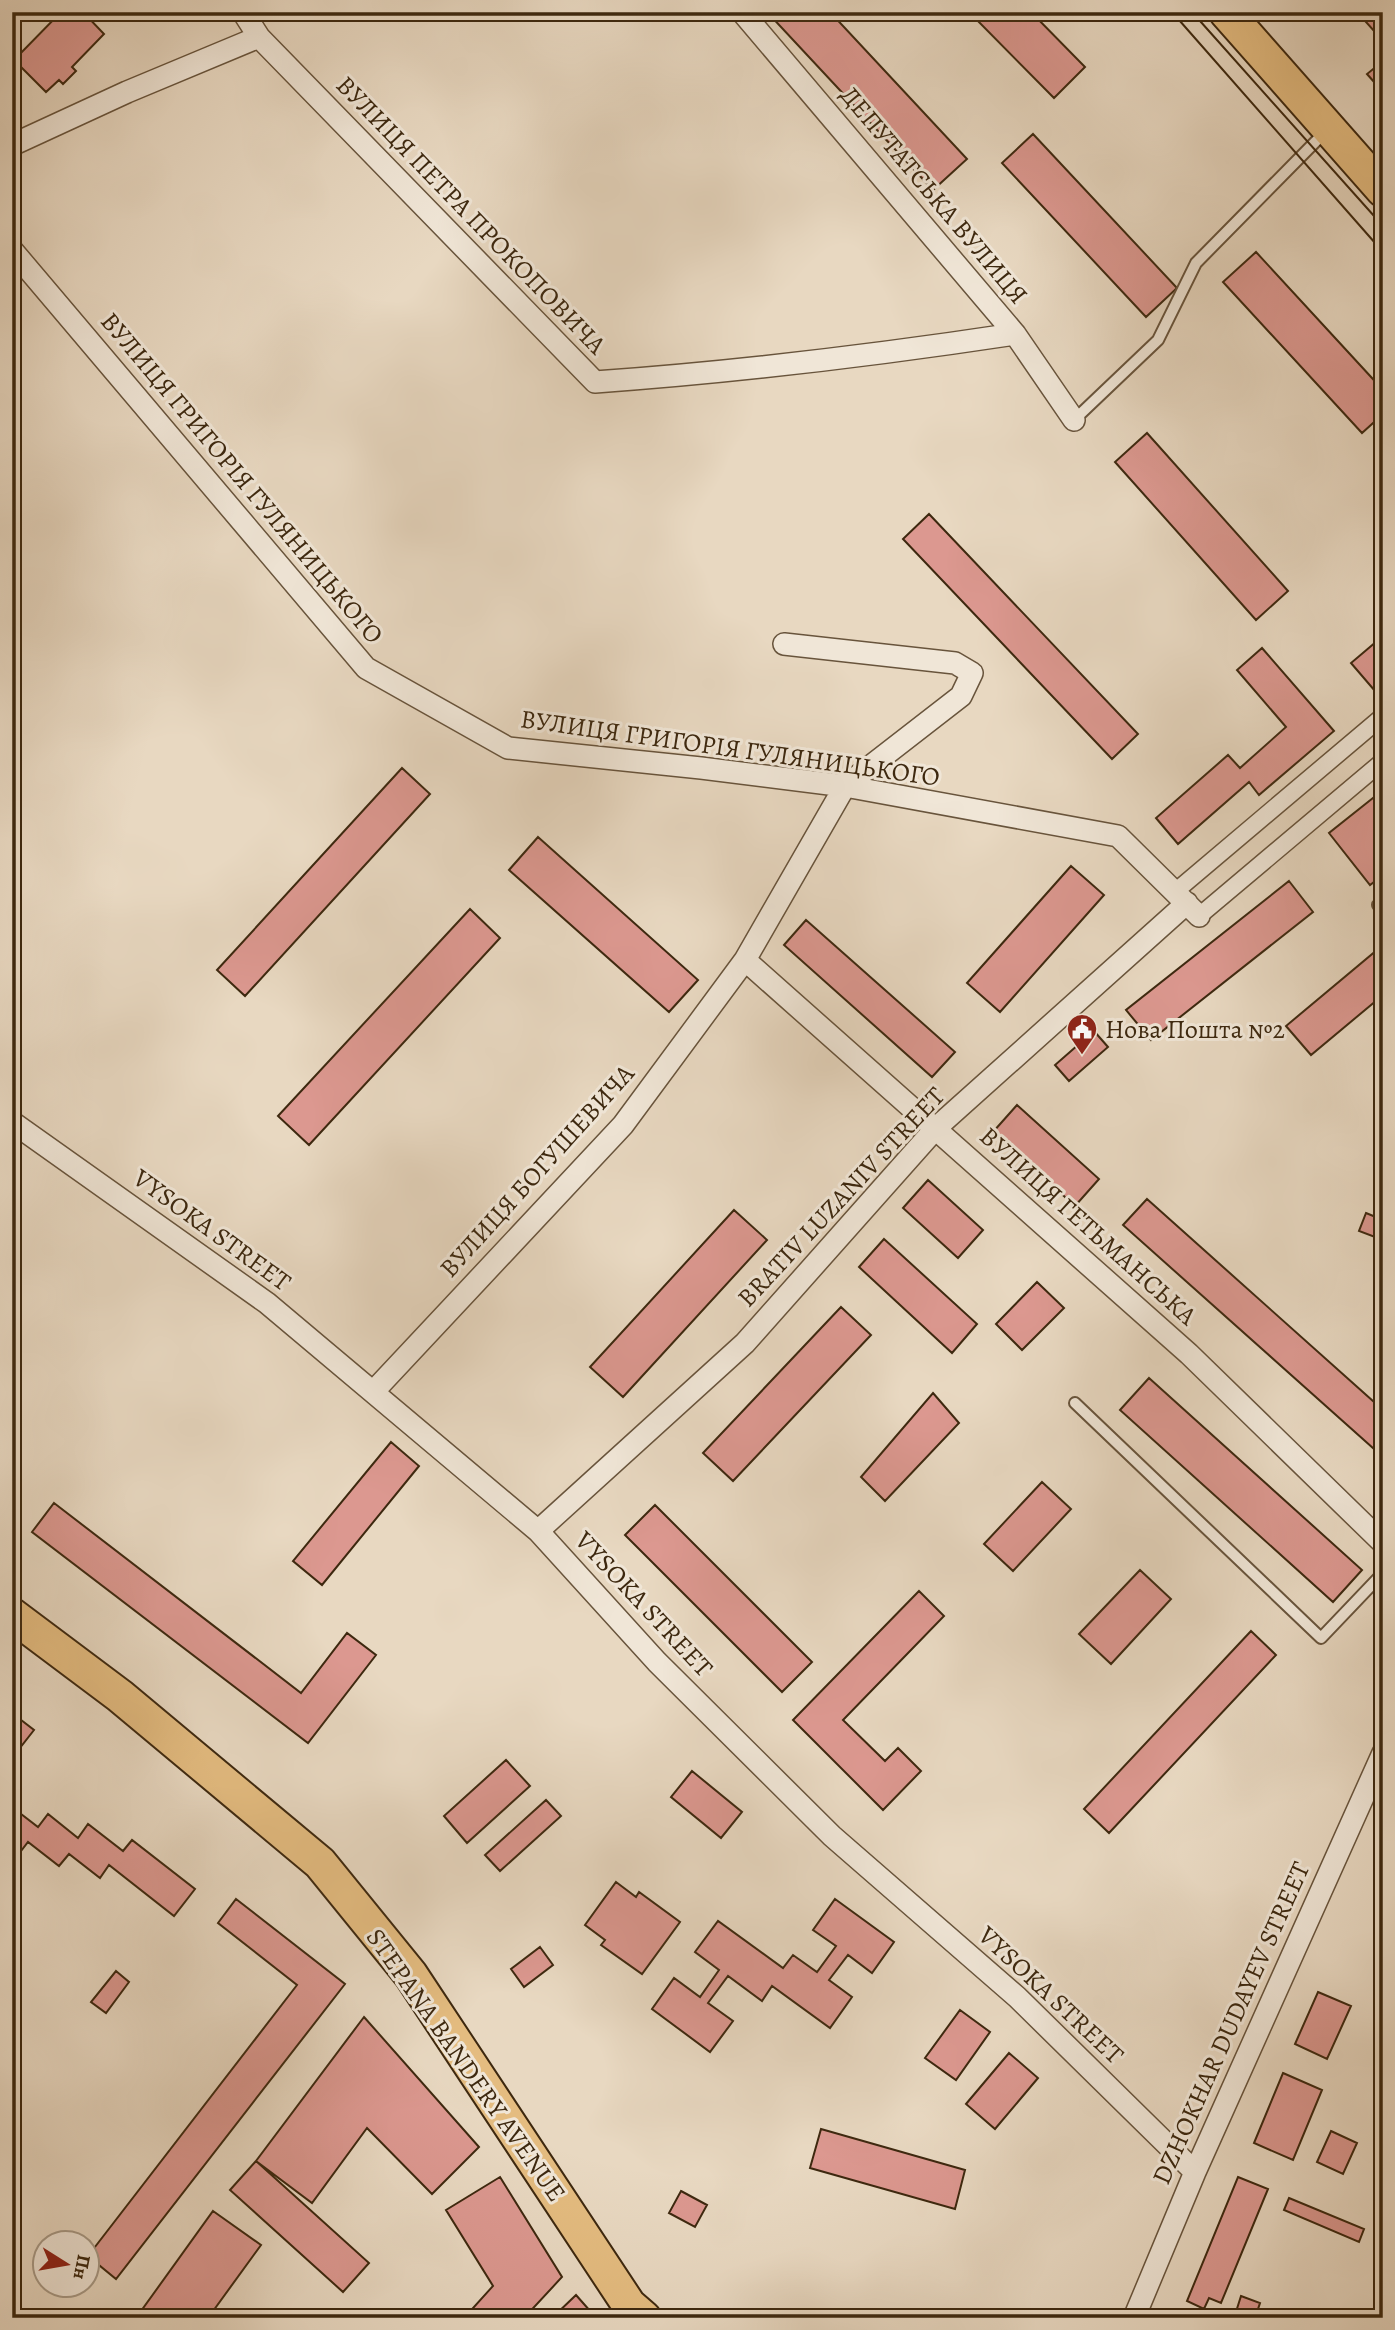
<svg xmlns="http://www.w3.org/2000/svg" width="1395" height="2330" viewBox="0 0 1395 2330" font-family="Alegreya,serif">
<rect width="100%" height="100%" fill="#e8d8c1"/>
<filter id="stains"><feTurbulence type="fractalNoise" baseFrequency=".00286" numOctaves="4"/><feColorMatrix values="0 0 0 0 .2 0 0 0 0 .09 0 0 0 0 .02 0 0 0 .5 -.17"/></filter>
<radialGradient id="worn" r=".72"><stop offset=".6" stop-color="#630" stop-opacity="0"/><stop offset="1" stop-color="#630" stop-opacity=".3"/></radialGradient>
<!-- building -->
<path fill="#dc9890" stroke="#3d280f" stroke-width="2" d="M 61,12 L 83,12 L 104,34 L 72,67 L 76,71 L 63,84 L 59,80 L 46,92 L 14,60 Z
M 767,12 L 830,12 L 967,159 L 933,190 Z
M 969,12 L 1031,12 L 1085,67 L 1054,98 Z
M 1357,12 L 1383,12 L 1383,41 Z
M 1383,61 L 1383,92 L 1367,74 Z
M 1033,134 L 1177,288 L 1146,317 L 1002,163 Z
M 1256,252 L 1383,390 L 1383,414 L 1362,433 L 1223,282 Z
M 1147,433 L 1288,591 L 1256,620 L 1115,462 Z
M 929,514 L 1138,734 L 1112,759 L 903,539 Z
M 1383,636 L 1383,696 L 1381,698 L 1351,663 Z
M 1262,648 L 1334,731 L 1259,795 L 1249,782 L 1178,844 L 1156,818 L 1228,755 L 1240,768 L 1286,727 L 1237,670 Z
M 402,768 L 430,794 L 245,996 L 217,970 Z
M 1383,790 L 1383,875 L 1370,885 L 1329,833 Z
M 538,837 L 698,980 L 669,1012 L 509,870 Z
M 1071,866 L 1104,895 L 1000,1012 L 967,983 Z
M 1289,881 L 1313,912 L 1151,1040 L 1126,1010 Z
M 470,909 L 500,938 L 309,1145 L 278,1116 Z
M 806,920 L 955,1052 L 932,1077 L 784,945 Z
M 1383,945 L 1383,995 L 1311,1055 L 1286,1026 Z
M 1094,1031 L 1108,1047 L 1069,1081 L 1055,1065 Z
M 1017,1105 L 1099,1179 L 1075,1206 L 993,1132 Z
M 928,1180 L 983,1230 L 958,1258 L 903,1208 Z
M 1147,1199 L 1383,1410 L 1383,1457 L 1123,1225 Z
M 734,1210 L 767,1240 L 623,1397 L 590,1367 Z
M 1366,1213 L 1383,1220 L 1383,1240 L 1359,1231 Z
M 884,1239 L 977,1324 L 952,1353 L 859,1267 Z
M 1037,1282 L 1064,1308 L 1022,1350 L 996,1324 Z
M 841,1307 L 871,1335 L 733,1481 L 703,1453 Z
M 1149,1378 L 1362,1570 L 1333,1602 L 1120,1410 Z
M 933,1393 L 959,1423 L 885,1501 L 861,1477 Z
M 391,1442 L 419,1466 L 322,1585 L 293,1561 Z
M 1042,1482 L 1071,1509 L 1013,1571 L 984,1544 Z
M 54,1503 L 301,1693 L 347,1633 L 376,1655 L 308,1743 L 32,1532 Z
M 655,1505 L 812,1662 L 782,1692 L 625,1535 Z
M 1140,1570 L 1171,1599 L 1111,1664 L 1079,1634 Z
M 919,1591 L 944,1616 L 843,1720 L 885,1761 L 898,1748 L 921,1771 L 883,1810 L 793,1720 Z
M 1251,1631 L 1276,1655 L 1109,1833 L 1084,1809 Z
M 12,1713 L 34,1730 L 12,1758 Z
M 506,1760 L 530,1786 L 467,1843 L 444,1816 Z
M 692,1771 L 742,1812 L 721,1838 L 671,1797 Z
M 546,1800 L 561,1816 L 500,1871 L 485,1855 Z
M 12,1807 L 38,1827 L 48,1814 L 78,1838 L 88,1824 L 123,1851 L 132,1840 L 195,1889 L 174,1916 L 109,1865 L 100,1878 L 69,1854 L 59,1866 L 28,1842 L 18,1855 L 12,1851 Z
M 616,1882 L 636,1897 L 639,1892 L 680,1922 L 642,1974 L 601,1945 L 605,1940 L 585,1925 Z
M 236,1899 L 345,1984 L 116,2279 L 88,2256 L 297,1985 L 218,1923 Z
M 835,1899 L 894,1942 L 872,1973 L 848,1955 L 829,1980 L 852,1997 L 830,2028 L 772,1986 L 762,2001 L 728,1976 L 708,2003 L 733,2021 L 710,2052 L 652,2009 L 674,1978 L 700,1997 L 719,1970 L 695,1952 L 718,1921 L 783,1968 L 793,1955 L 817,1972 L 836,1946 L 813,1930 Z
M 540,1947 L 553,1965 L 524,1987 L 511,1969 Z
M 116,1971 L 129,1982 L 106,2013 L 91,2002 Z
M 1318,1992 L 1351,2006 L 1327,2059 L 1295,2044 Z
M 960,2010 L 990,2032 L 956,2080 L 925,2058 Z
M 364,2017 L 479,2147 L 432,2194 L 367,2128 L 312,2203 L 256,2161 Z
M 1009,2053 L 1038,2078 L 995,2129 L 966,2104 Z
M 1283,2073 L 1322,2090 L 1293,2160 L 1254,2143 Z
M 821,2129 L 965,2170 L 955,2209 L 810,2168 Z
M 1331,2131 L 1357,2143 L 1343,2174 L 1317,2162 Z
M 256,2161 L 369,2263 L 343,2292 L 230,2190 Z
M 500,2177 L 562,2277 L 524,2318 L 464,2318 L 493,2286 L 446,2210 Z
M 1238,2177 L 1268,2189 L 1221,2303 L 1209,2298 L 1204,2309 L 1187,2301 Z
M 681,2191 L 707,2205 L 695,2227 L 669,2213 Z
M 1289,2198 L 1364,2229 L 1359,2242 L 1284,2210 Z
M 213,2211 L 261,2245 L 208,2318 L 136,2318 Z
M 576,2295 L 591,2312 L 585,2318 L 552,2318 Z
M 1241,2296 L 1260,2303 L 1255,2318 L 1221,2318 L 1223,2311 L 1235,2315 Z"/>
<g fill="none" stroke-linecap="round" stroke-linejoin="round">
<!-- service casing -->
<g stroke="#68543c" stroke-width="14">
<path id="service" d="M 1074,420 L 1158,340 L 1196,263 L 1325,132
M 1378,905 L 1383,901
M 1075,1403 L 1321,1638 L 1383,1573"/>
</g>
<!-- pedestrian casing -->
<g stroke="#68543c" stroke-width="19">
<path id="pedestrian" d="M 1176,891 L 1383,716
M 1199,916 L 1383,761"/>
</g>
<!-- minor casing -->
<g stroke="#68543c" stroke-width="24">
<path id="minor" d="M 243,12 L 259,37
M 742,12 L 1015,334 L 1074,420
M 12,145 L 127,92 L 259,37 L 595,382 C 736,372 876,355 1015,334
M 12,250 L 366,668 L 508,748 L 701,768 L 845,786 L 1118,836 L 1199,916
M 745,960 L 1189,1354 L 1383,1543
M 12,1122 L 267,1303 L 538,1531 L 657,1662 L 832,1836 L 1017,1997 L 1195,2172
M 373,1392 L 623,1125 L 745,960 L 845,786 L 961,696 L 972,673 L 955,663 L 784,644
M 538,1531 L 745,1343 L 936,1128 L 1187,903
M 1134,2318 L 1195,2172 L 1383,1753"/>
</g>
<!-- primary casing -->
<g stroke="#3d280f" stroke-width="37">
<path id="primary" d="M 1226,12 L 1383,190
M 12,1615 L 120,1696 L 320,1863 L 411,1975 L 629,2305 L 644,2318"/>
</g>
<!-- service -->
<use href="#service" stroke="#f0e6d7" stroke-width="10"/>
<!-- pedestrian -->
<use href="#pedestrian" stroke="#f0e6d7" stroke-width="16"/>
<!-- minor -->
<use href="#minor" stroke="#f0e6d7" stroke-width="21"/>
<!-- primary -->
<use href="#primary" stroke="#e4bc80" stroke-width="33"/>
<!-- tram -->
<path stroke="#3d280f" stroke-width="2" d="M 1172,12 L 1383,252
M 1192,12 L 1383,226"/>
</g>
<!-- icons -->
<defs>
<g id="civic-pin" transform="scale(1.575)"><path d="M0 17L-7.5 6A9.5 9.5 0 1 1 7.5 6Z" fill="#8f2418" stroke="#f0e6d7"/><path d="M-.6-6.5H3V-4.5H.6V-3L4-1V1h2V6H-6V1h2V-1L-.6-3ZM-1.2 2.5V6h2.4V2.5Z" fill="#fff"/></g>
</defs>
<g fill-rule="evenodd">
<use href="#civic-pin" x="1082" y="1029"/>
</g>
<g text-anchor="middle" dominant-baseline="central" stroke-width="6" stroke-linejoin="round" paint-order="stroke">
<!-- street labels -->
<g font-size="26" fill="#3d280f" stroke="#f0e6d7">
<text transform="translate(934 195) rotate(50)">ДЕПУТАТСЬКА ВУЛИЦЯ</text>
<text transform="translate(471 215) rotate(46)">ВУЛИЦЯ ПЕТРА ПРОКОПОВИЧА</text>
<text transform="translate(242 478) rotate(50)">ВУЛИЦЯ ГРИГОРІЯ ГУЛЯНИЦЬКОГО</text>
<text transform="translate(730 748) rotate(8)">ВУЛИЦЯ ГРИГОРІЯ ГУЛЯНИЦЬКОГО</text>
<text transform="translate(537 1171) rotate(-48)">ВУЛИЦЯ БОГУШЕВИЧА</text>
<text transform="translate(841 1197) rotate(-47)">BRATIV LUZANIV STREET</text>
<text transform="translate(1088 1226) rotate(42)">ВУЛИЦЯ ГЕТЬМАНСЬКА</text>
<text transform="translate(212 1230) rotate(36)">VYSOKA STREET</text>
<text transform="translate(644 1604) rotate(47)">VYSOKA STREET</text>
<text transform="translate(1051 1995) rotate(43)">VYSOKA STREET</text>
<text transform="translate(1231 2023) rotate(-66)">DZHOKHAR DUDAYEV STREET</text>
<text transform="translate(466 2065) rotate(55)">STEPANA BANDERY AVENUE</text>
</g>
<!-- poi labels -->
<g font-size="26" fill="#3d280f" stroke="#f0e6d7" text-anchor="start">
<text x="1105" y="1029">Нова Пошта №2</text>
</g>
</g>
<!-- margin -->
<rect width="1395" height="2330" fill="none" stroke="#e8d8c1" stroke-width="42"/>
<rect x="14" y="14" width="1367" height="2302" fill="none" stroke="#3d280f" stroke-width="3.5"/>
<rect x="21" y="21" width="1353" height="2288" fill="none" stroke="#3d280f" stroke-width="2"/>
<!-- north arrow -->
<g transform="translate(66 2264) rotate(101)"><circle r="33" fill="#f0e6d7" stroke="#a89a87" stroke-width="2"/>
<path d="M0-5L12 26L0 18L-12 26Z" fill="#8f2418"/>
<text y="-10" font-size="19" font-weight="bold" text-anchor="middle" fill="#3d280f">Пн</text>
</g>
<rect width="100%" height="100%" filter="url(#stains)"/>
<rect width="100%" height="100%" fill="url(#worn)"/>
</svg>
